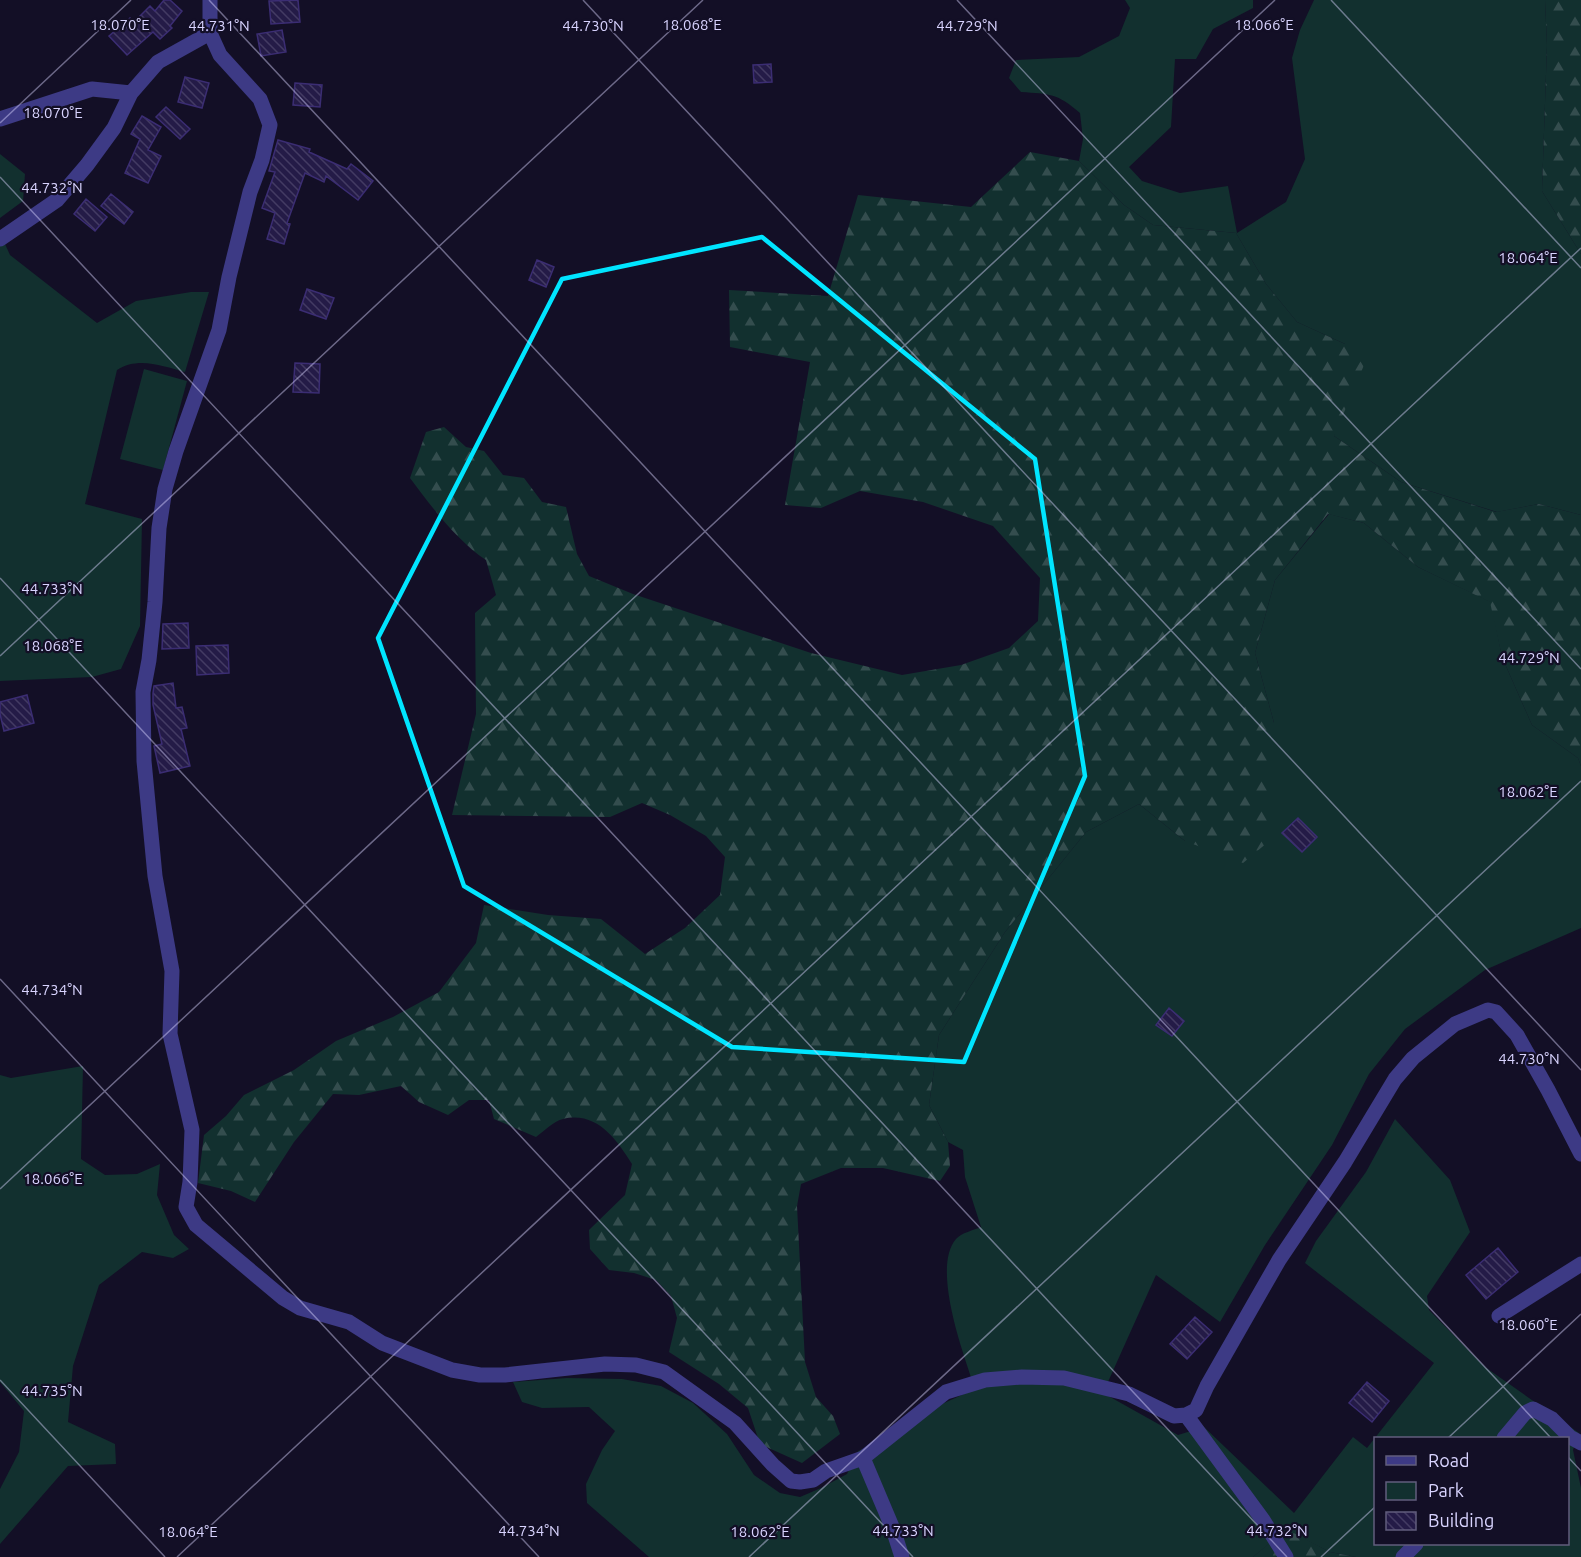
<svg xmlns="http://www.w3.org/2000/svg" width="1581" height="1557" viewBox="0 0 1581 1557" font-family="Ubuntu,sans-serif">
<defs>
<pattern id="forest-firs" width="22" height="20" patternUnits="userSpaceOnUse" patternTransform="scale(1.5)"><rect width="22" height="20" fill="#12302f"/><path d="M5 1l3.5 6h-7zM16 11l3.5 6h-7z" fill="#344d4e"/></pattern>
<pattern id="building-back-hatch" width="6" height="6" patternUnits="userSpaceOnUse" patternTransform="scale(1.5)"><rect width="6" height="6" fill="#241b47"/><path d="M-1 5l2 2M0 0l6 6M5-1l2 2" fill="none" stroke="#433b63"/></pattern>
</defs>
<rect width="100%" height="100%" fill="#130f26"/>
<!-- green -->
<path fill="#12302f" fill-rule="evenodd" d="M 1125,0 L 1253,0 L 1253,8 L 1213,29 L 1196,59 L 1175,59 L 1171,127 L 1129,167 L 1142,181 L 1180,193 L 1228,186 L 1237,233 L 1286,202 L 1305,159 L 1292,58 L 1300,30 L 1314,0 L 1545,0 L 1547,45 L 1542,191 L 1581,254 L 1581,515 L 1539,504 L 1497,512 L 1401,482 L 1334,436 L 1345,344 L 1297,322 L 1266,284 L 1236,233 L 1153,225 L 1124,205 L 1079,161 L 1083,139 L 1080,113 C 1057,93 1050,94 1021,92 L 1009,78 L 1016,60 L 1079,57 L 1119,36 L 1130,8 Z
M 0,154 L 25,174 L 23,201 L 0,218 Z
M 0,233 L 10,255 L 97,323 L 136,301 L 191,292 L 209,292 L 185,372 C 163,366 138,356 117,370 L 85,504 L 142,519 L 140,626 L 121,669 L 92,677 L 0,681 Z
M 144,369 L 187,381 L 163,470 L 120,459 Z
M 1329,514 L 1364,523 L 1418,567 L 1491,602 L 1502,657 L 1532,725 L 1578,758 L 1581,766 L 1581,928 L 1485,970 L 1405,1029 L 1369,1074 L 1332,1145 L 1265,1245 L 1220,1322 L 1156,1275 L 1103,1393 L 1178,1435 L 1204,1427 L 1294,1513 L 1353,1437 L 1367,1448 L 1434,1363 L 1305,1263 L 1316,1241 L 1366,1172 L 1395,1119 L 1450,1180 L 1470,1232 L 1427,1296 L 1429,1310 L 1485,1367 L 1579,1433 L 1573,1450 L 1581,1488 L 1581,1557 L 1356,1557 L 1330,1552 L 1286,1530 L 1253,1557 L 649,1557 L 587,1503 L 586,1484 L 602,1450 L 615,1431 L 589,1407 L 542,1408 L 522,1402 L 513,1382 L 567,1378 L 622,1379 L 661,1386 L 693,1403 L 727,1434 L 754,1475 L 780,1493 L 800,1497 L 821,1488 L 847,1474 L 858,1451 L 900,1432 L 931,1409 L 975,1389 C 964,1355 931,1268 956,1239 C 961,1233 974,1230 981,1227 L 965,1177 L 963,1150 L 948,1142 L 929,1105 L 939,1035 L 1005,932 L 1086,832 L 1139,804 L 1185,841 L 1274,723 L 1255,653 L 1275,580 ZM 1376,1438 L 1568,1438 L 1568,1544 L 1376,1544 Z
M 83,1066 L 81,1159 L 105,1175 L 137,1174 L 160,1164 L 157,1195 L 174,1235 L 189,1249 L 173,1258 L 142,1252 L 99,1285 L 73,1366 L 68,1422 L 115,1444 L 116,1464 L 68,1466 L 0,1544 L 0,1489 L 19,1452 L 24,1411 L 0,1382 L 0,1075 L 11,1078 Z"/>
<!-- forest -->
<path fill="url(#forest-firs)" d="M 1545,0 L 1581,0 L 1581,254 L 1542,191 L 1547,45 Z
M 1030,152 L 1079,161 L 1124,205 L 1153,225 L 1236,233 L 1266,284 L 1297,322 L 1345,344 L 1367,358 L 1334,436 L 1401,482 L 1496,512 L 1539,504 L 1581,515 L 1581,766 L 1578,758 L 1532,725 L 1502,657 L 1490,602 L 1418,567 L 1364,523 L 1328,514 L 1275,580 L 1255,653 L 1274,723 L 1268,842 L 1243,863 L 1185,841 L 1139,804 L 1086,832 L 1005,932 L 939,1035 L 929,1105 L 948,1142 L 950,1166 L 940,1181 L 883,1168 L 841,1168 L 801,1184 L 797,1206 L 805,1362 L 816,1397 L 833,1416 L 840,1434 L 802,1463 L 760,1444 L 748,1408 L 719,1384 L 669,1352 L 677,1318 L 671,1296 L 656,1280 L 634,1273 L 609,1270 L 590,1249 L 589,1230 L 625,1195 L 632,1164 C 616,1139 597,1111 563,1119 C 554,1121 544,1131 536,1137 L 494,1119 L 489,1100 L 469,1100 L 448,1115 L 419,1102 L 401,1086 L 359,1095 L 333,1094 L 294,1142 L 255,1202 L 231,1191 L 198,1183 L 204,1135 L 226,1116 L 244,1095 L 294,1070 L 336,1041 L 393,1017 L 439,992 L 476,943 L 484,905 L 548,915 L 601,919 L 645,954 L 685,928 L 720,895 L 725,857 L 706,836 L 670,815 L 642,803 L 610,817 L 452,815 L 476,714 L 475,613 L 496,595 L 486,560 C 458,542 430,505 410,478 L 426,432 L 444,427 L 466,447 L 484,451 L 503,475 L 524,478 L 542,502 L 566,507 L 577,554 L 589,576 L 633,594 L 811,653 L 902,675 L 961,665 L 1009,648 L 1038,621 L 1040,578 L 993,526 L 923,502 L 860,491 L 821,508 L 785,505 L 810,362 L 730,347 L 729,290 L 828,296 L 858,195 L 971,207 Z
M 1286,1529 L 1330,1552 L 1356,1557 L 1253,1557 Z"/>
<!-- building -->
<path fill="url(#building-back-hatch)" stroke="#3b2d73" stroke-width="1.5" d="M 164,0 L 170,0 L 182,11 L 170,26 L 172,28 L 160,39 L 153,32 L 127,55 L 109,36 L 130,18 L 134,22 L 150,6 L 155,11 Z
M 298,0 L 300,22 L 271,24 L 269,1 Z
M 282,30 L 286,52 L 261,56 L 257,34 Z
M 771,64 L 772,82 L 754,83 L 753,65 Z
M 185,77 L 209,83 L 202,108 L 178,102 Z
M 295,83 L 322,85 L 320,107 L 293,105 Z
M 166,107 L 190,129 L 180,139 L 156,117 Z
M 142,116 L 161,127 L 148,150 L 161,156 L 148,183 L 125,173 L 140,139 L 131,134 Z
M 278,140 L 310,149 L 309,152 L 347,169 L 351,164 L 373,181 L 358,200 L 326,176 L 324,182 L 305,173 L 287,223 L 290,224 L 284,244 L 267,239 L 275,213 L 262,208 L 275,172 L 269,171 Z
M 111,194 L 133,212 L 124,224 L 101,206 Z
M 86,199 L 107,217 L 95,231 L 74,214 Z
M 537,260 L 554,267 L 546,287 L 529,280 Z
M 307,289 L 334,298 L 326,319 L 300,310 Z
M 295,363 L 320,364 L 319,393 L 293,392 Z
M 188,623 L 189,648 L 162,649 L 163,624 Z
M 228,645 L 229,673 L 197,675 L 196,646 Z
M 173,683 L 176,708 L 182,707 L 187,728 L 181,729 L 190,766 L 160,773 L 154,746 L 162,744 L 153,705 L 153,693 L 154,686 Z
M 27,695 L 34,723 L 4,731 L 0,714 L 0,702 Z
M 1298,818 L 1317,837 L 1302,852 L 1282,833 Z
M 1169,1008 L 1184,1021 L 1172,1036 L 1156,1025 Z
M 1498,1248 L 1518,1272 L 1486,1299 L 1466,1275 Z
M 1195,1317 L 1212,1332 L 1187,1359 L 1170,1344 Z
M 1367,1382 L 1389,1401 L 1372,1422 L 1349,1403 Z"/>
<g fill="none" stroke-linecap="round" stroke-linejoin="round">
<!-- minor -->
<path stroke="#3d3a85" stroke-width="15" d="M 210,33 L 220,55 L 260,99 L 270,125 L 262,160 L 250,192 L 229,277 L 219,330 L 176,451 L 165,489 L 159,528 L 155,602 L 149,660 L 143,692 L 144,761 L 155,876 L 172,971 L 170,1034 L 192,1130 L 190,1182 L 186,1207 L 196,1225 L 283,1298 L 300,1308 L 349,1322 L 382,1343 L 452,1370 L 480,1375 L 505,1375 L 605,1364 L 636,1365 L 664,1372 L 735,1423 L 773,1465 L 791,1481 L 800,1482 L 813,1480 L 826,1471 L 863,1458 L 946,1392 L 985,1380 L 1022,1377 L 1064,1378 L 1129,1394 L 1174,1416 L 1186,1415 L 1196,1410 L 1207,1386 L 1279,1260 L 1345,1162 L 1395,1079 L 1413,1058 L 1455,1024 L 1488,1010 L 1496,1012 L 1517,1035 L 1548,1090 L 1581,1154
M 0,119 L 92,89 L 131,93
M 0,239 L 57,200 L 87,165 L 114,128 L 131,93 L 158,62 L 210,33 L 210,0
M 1499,1316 L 1581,1264
M 1186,1415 L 1263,1520 L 1286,1557
M 1504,1438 L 1525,1413 L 1533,1409 L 1552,1419 L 1570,1437 L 1581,1443
M 863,1458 L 893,1529 L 902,1557
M 1403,1557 L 1416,1544"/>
</g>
<!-- marked area -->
<path fill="none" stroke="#00e5ff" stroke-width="4.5" stroke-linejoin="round" d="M 762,237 L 1035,459 L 1085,776 L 964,1062 L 732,1047 L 464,886 L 378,638 L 562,279 Z"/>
<!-- ticks -->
<path fill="none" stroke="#d9d4ff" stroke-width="1.5" stroke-opacity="0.45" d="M 209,0 L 1551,1438M 583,0 L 1581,1070M 957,0 L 1581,669M 1331,0 L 1581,268M 0,123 L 131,0M 0,177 L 1287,1557M 0,578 L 913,1557M 0,656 L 703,0M 0,979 L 539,1557M 0,1189 L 1275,0M 0,1380 L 165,1557M 1448,1438 L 1581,1314M 1568,1457 L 1581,1471M 177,1557 L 1581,248M 749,1557 L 1581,781M 1321,1557 L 1376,1506"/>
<g font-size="15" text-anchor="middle" fill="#d9d4ff" stroke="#130f26" stroke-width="4.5" stroke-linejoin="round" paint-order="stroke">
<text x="120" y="30">18.070°E</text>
<text x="692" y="30">18.068°E</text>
<text x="1264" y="30">18.066°E</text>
<text x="219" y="31">44.731°N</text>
<text x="593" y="31">44.730°N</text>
<text x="967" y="31">44.729°N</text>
<text x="53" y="118">18.070°E</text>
<text x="52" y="193">44.732°N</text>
<text x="1528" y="263">18.064°E</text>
<text x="52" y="594">44.733°N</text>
<text x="53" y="651">18.068°E</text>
<text x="1529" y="663">44.729°N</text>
<text x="1528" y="797">18.062°E</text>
<text x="52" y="995">44.734°N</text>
<text x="1529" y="1064">44.730°N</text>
<text x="53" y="1184">18.066°E</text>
<text x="1528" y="1330">18.060°E</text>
<text x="52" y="1396">44.735°N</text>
<text x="529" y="1536">44.734°N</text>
<text x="903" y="1536">44.733°N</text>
<text x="1277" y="1536">44.732°N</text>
<text x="188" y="1537">18.064°E</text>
<text x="760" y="1537">18.062°E</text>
</g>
<!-- legend -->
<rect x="1374" y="1437" width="195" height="108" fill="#130f26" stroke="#625e7d" stroke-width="1.5"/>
<rect x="1386" y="1456" width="30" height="9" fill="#3d3a85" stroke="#625e7d" stroke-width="1.5"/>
<text x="1428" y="1467" font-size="18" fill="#d9d4ff">Road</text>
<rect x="1386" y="1482" width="30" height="18" fill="#12302f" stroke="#625e7d" stroke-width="1.5"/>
<text x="1428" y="1497" font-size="18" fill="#d9d4ff">Park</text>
<rect x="1386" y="1512" width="30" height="18" fill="url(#building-back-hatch)" stroke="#625e7d" stroke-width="1.5"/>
<text x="1428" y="1527" font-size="18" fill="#d9d4ff">Building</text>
</svg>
